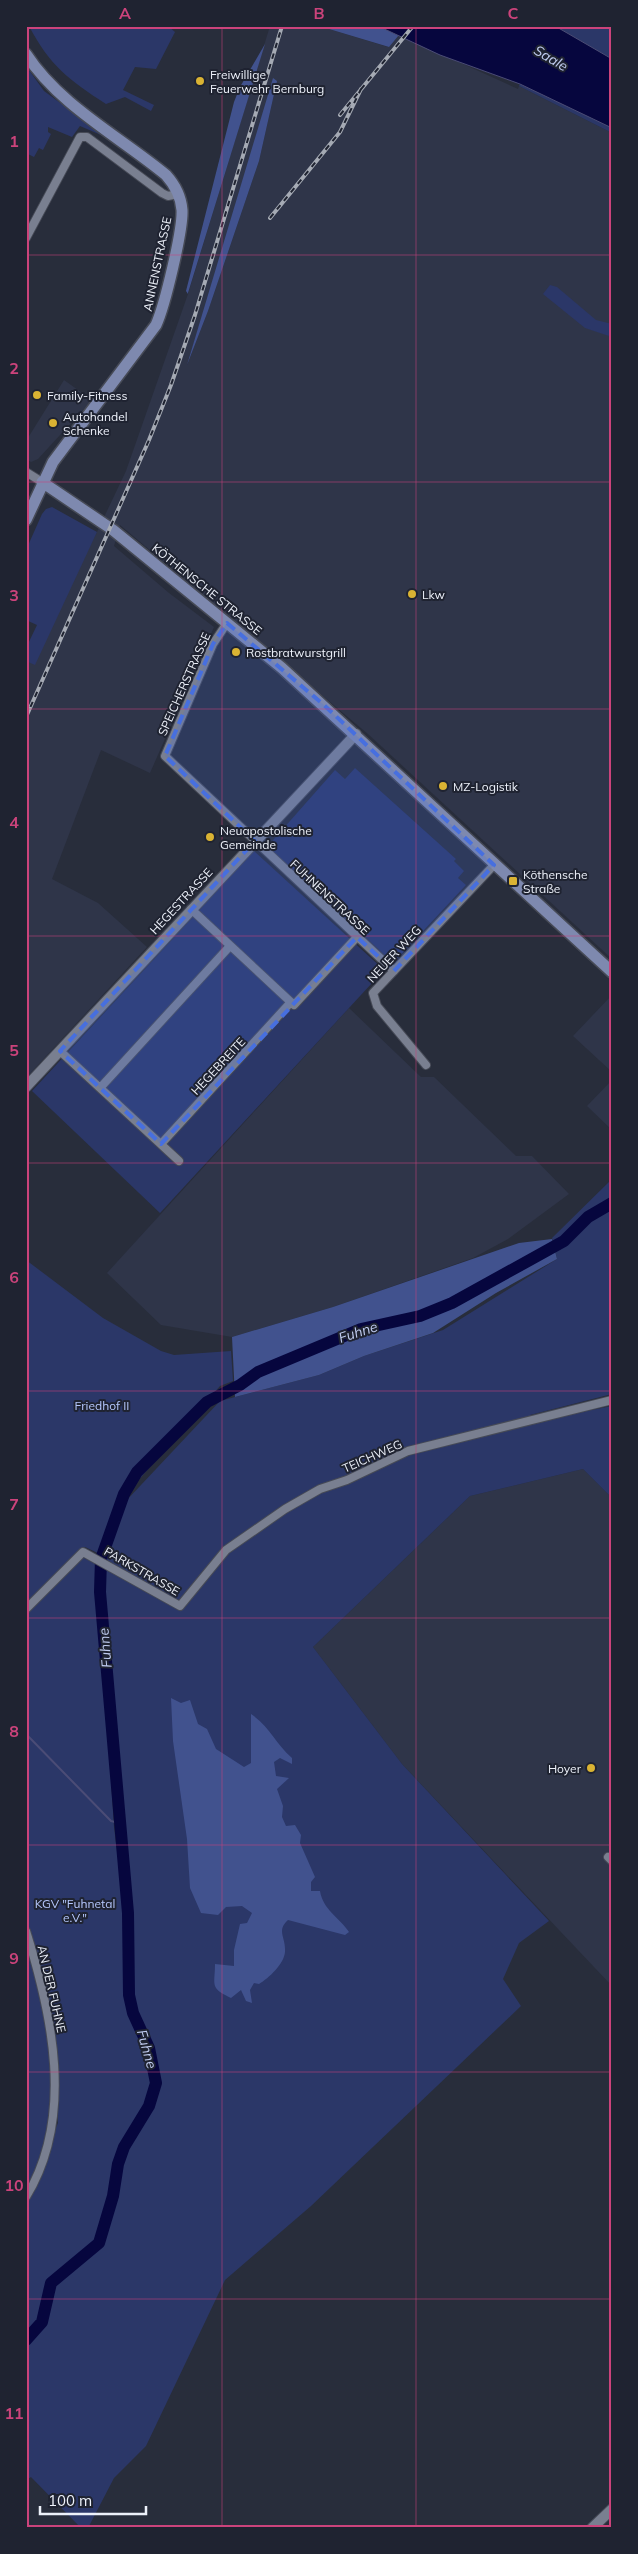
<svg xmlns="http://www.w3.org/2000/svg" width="638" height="2554" viewBox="0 0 638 2554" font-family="Mulish,sans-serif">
<rect width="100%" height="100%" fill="#282d3b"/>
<!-- built -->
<path fill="#2f3549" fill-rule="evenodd" d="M 270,26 L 319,26 L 388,47 L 399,35 L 518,89 L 519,86 L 612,133 L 612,959 L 368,734 L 120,525 L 114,546 L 169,593 L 214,627 L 150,773 L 101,750 L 52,879 L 98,903 L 147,947 L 26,1078 L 26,665 L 31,660 L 97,532 L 126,471 L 188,294 ZM 277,81 L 259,161 L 208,311 L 187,365 Z
M 64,380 L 92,400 L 38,459 L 31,462 L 26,459 L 26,441 Z
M 612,995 L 612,1072 L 573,1036 Z
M 349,1008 L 421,1077 L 434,1077 L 516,1156 L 532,1156 L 569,1194 L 508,1239 L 473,1258 L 333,1307 L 232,1337 L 161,1325 L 107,1273 Z
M 612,1080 L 612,1130 L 587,1106 Z
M 583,1469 L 612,1498 L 612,1986 L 402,1764 L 313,1647 L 470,1496 Z"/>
<!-- green -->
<path fill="#2b3768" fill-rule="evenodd" d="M 29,26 L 168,26 L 175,32 L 156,69 L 135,67 L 123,90 L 154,105 L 151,111 L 125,97 L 106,104 C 69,80 50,66 29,26 Z
M 555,26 L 612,26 L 612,59 Z
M 26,66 L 44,91 L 108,138 L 80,126 L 72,137 L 48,127 L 48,132 L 51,134 L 43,150 L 39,148 L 34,157 L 26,153 Z
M 520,84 L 611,127 L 612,133 L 519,86 Z
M 550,285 L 557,287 L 596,320 L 612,324 L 612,337 L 585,328 L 543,294 Z
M 52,507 L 97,532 L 35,665 L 26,661 L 26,648 L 37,625 L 26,620 L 26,550 L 42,514 L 46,509 Z
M 355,768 L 456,859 L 454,861 L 464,871 L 458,878 L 466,885 L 396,960 L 389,959 L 267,847 L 335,770 L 345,779 Z
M 254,851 L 384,970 L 160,1213 L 32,1091 Z
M 612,1179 L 612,1394 L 530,1415 L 539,1420 L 612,1406 L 612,1498 L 583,1469 L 470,1496 L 313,1647 L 402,1764 L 549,1921 L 519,1943 L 503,1979 L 521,2006 L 311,2206 L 225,2280 L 146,2446 L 114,2478 L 88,2528 L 81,2528 L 31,2477 L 26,2480 L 26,2197 L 58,2123 L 53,2022 L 26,1917 L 26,1615 L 82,1557 L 97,1564 L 102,1555 L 85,1547 L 26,1606 L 26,1260 L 103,1318 L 161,1351 L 174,1355 L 231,1351 L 233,1381 L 220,1386 L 123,1498 L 113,1527 L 125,1502 L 220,1401 L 319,1375 L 364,1356 L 443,1330 L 557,1259 L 552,1238 ZM 98,1577 L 124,1900 L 123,1900 L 114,1827 ZM 125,1922 L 133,2017 L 126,1986 Z
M 26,1942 C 43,2003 66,2095 42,2157 C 38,2168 32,2180 26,2191 Z"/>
<!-- forest -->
<path fill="#41528e" d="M 319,26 L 381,26 L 399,35 L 389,47 Z
M 265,44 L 188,293 L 188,294 L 186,291 L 234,102 L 240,87 Z
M 273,78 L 277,81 L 259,161 L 208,311 L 187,365 Z
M 552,1239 L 557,1259 L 496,1293 L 433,1333 L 364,1356 L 319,1375 L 235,1397 L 232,1337 L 333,1307 L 519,1243 Z
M 171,1698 L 181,1703 L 190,1700 L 198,1724 L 207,1729 L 216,1749 L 244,1767 L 251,1763 L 251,1714 C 270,1727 275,1743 292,1758 L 292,1764 L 280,1758 L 274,1762 L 276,1776 L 289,1778 L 277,1789 L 283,1806 L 282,1817 L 286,1826 L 295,1825 L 301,1835 L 300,1843 L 315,1877 L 311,1882 L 311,1891 L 320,1891 C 323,1910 339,1917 349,1932 L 345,1935 L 288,1920 C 276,1931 286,1937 285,1952 C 284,1964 269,1978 259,1984 L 254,1983 L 250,1990 L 252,2003 L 246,2001 L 241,1990 L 231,1998 C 209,1988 215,1985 215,1964 L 234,1966 L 234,1950 L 240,1924 L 247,1923 L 252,1913 L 242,1906 L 226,1907 L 218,1915 L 201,1913 L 190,1888 L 187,1839 L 173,1741 Z"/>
<!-- water -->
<path fill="#06063e" stroke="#4b4c76" d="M 378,26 L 555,26 L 612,59 L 612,128 L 520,84 L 440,55 Z"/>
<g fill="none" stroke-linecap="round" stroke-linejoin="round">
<!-- stream -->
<path stroke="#4b4c76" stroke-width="2" d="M 26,1734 L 111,1821 L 119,1823"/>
<!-- river -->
<path stroke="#06063e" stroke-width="12" d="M 26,2340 L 42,2322 L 51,2283 L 99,2243 L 113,2196 L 118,2164 L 124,2147 L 149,2106 L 156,2083 L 149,2048 L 133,2013 L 129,1995 L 128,1913 L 100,1592 L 101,1559 L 124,1494 L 137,1472 L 207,1402 L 240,1385 L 258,1372 L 361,1329 L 420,1316 L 452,1303 L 564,1241 L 588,1217 L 612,1203"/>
<!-- minor casing -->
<g stroke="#464a56" stroke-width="10">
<path id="minor" d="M 26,238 L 80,137 L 87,137 L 162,193 L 168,196 L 178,194
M 26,472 L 42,482
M 227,623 L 213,644 L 165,756 L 394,971
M 191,909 L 294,1005 L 357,937
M 60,1051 L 179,1161
M 426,1065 L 377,1006 L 373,993 L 494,865
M 100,1088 L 230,946
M 161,1144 L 291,1002
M 26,1609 L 83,1552 L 180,1606 L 226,1550 L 285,1509 L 320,1489 L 347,1480 L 408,1451 L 612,1400
M 608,1857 L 612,1861
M 26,1931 C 52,2014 75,2117 26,2197"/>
</g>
<!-- tertiary casing -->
<g stroke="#464a56" stroke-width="12">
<path id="tertiary" d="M 26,1087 L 356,734
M 592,2528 L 612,2509"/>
</g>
<!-- secondary casing -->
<g stroke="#464a56" stroke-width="14">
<path id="secondary" d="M 26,54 C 59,105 120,137 166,175 C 175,185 181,197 182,210 C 183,230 165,305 156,325 L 53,462 L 26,520
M 42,482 L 113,530 L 282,668 L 612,972"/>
</g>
<!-- minor -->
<use href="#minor" stroke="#797f90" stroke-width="8"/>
<!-- tertiary -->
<use href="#tertiary" stroke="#797f90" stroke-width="10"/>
<!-- secondary -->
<use href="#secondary" stroke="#7e89af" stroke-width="11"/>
<!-- rail casing -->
<g stroke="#a5aab4" stroke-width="4">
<path id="rail" d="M 340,115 L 413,26
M 270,218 L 340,132 L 361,89
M 26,717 L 149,440 L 171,385 L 195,315 L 282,26"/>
</g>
<!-- rail -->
<use href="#rail" stroke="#1f2331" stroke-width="2" stroke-dasharray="5.5" stroke-linecap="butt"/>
</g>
<!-- marked area -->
<path fill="#476fdf" fill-opacity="0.2" stroke="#476fdf" stroke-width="4" stroke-dasharray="10 6" stroke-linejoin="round" d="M 227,623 L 324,705 L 494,865 L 394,971 L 357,937 L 161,1144 L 60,1051 L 255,841 L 165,756 L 213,644 Z"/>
<!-- grid -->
<path fill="none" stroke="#cb437b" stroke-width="1" stroke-opacity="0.55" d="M 222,26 L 222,2528M 416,26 L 416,2528M 26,255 L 612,255M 26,482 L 612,482M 26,709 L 612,709M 26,936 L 612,936M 26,1163 L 612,1163M 26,1391 L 612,1391M 26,1618 L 612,1618M 26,1845 L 612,1845M 26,2072 L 612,2072M 26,2299 L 612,2299"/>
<!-- markers -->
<g fill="#dab333" stroke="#1f2331" stroke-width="2">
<circle cx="200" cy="81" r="5"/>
<circle cx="37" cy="395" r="5"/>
<circle cx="53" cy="423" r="5"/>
<circle cx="412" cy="594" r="5"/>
<circle cx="236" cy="652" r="5"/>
<circle cx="443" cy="786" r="5"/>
<circle cx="210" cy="837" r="5"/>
<rect x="508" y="876" width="10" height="10" rx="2.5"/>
<circle cx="591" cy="1768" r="5"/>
</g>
<g text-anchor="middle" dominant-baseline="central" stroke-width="4" stroke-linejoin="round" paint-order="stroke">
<!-- poi labels -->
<g font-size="12" fill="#edf1fa" stroke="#1f2331" text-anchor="start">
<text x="210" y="74">Freiwillige<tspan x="210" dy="14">Feuerwehr Bernburg</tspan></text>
<text x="47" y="395">Family-Fitness</text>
<text x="63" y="416">Autohandel<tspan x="63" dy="14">Schenke</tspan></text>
<text x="422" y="594">Lkw</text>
<text x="246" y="652">Rostbratwurstgrill</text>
<text x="453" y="786">MZ-Logistik</text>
<text x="220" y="830">Neuapostolische<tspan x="220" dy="14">Gemeinde</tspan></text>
<text x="523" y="874">Köthensche<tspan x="523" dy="14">Straße</tspan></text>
<text x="581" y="1768" text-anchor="end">Hoyer</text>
</g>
<!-- street labels -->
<g font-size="12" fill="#edf1fa" stroke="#1f2331">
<text transform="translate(157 264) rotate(-78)">ANNENSTRASSE</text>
<text transform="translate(207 589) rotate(39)">KÖTHENSCHE STRASSE</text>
<text transform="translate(184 684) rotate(-66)">SPEICHERSTRASSE</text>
<text transform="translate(330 897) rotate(43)">FUHNENSTRASSE</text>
<text transform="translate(181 901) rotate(-47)">HEGESTRASSE</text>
<text transform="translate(394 954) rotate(-47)">NEUER WEG</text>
<text transform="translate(218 1066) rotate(-47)">HEGEBREITE</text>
<text transform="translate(372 1456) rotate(-24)">TEICHWEG</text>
<text transform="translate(142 1571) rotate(30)">PARKSTRASSE</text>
<text transform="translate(52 1989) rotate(77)">AN DER FUHNE</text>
</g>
<!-- park labels -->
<g font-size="12" fill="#b5c7fd" stroke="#1f2331">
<text x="102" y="1405">Friedhof II</text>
<text x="75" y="1903">KGV "Fuhnetal<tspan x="75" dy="14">e.V."</tspan></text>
</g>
<!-- water labels -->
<g font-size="14" font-style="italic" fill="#c0ccf0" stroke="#1f2331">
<text transform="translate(551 58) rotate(31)">Saale</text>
<text transform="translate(358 1332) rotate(-18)">Fuhne</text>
<text transform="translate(105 1648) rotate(-95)">Fuhne</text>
<text transform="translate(147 2049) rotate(74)">Fuhne</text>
</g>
</g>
<!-- border -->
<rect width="638" height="2554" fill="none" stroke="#1f2331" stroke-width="55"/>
<!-- scale -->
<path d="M40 2506v8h106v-8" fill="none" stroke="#edf1fa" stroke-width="2.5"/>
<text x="48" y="2506" font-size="15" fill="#edf1fa" stroke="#1f2331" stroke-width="4" paint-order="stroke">100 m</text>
<rect x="28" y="28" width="582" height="2498" fill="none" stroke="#cb437b" stroke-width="2"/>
<g font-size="16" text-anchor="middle" font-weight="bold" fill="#cb437b">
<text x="125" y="19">A</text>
<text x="319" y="19">B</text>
<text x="513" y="19">C</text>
<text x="14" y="147">1</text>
<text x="14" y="374">2</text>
<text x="14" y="601">3</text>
<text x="14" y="828">4</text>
<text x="14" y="1056">5</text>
<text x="14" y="1283">6</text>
<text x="14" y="1510">7</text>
<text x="14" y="1737">8</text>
<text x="14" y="1964">9</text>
<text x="14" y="2191">10</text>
<text x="14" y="2419">11</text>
</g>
</svg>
